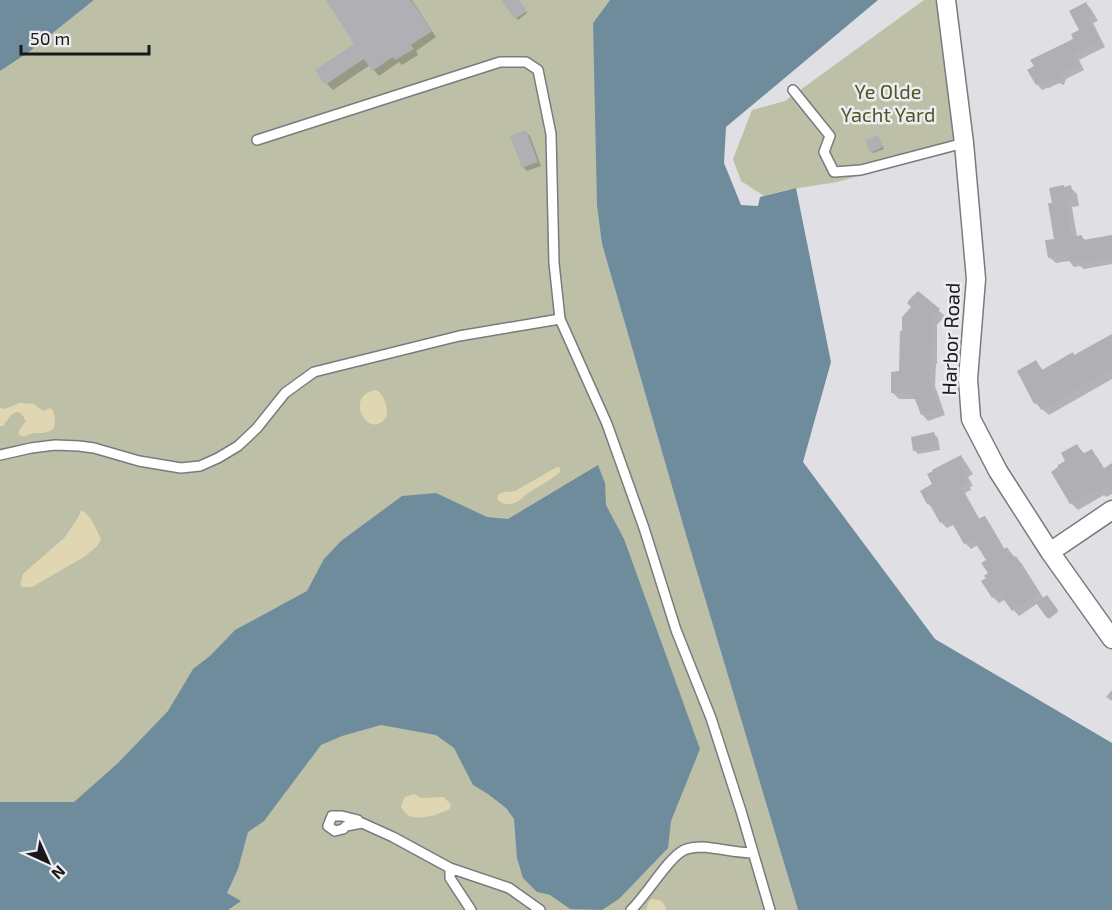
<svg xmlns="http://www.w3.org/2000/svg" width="1112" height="910" viewBox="0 0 1112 910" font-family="'Exo 2',sans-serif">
<rect width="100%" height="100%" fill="#e0dfe4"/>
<!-- green -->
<path fill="#bdc0a6" d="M 94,0 L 610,0 L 593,23 L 602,244 L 686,535 L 798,910 L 0,910 L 0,71 L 29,52 Z
M 924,0 L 938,0 L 958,147 L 837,182 L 786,190 L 764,196 L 741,181 L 733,159 L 752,110 L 785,101 Z"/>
<!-- sand -->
<path fill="#e0d6b2" d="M 376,390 C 385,395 387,406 387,416 C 369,444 342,395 376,390 Z
M 19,403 L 34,404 L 43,411 L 50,408 L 53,410 C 56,421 58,431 43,433 C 40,433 36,433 33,433 C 26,435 26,438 19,435 L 19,430 L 26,421 L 21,413 L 16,412 C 9,415 8,420 3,426 L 0,426 L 0,408 L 5,409 Z
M 557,467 L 560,468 L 560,472 C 550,481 538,486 527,494 C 522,498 518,503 511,504 C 505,505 501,503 497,499 L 499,494 L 504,492 L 515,491 Z
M 81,510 C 92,516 96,529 101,540 L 97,546 L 84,557 L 32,587 L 22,587 L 20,585 L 23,574 L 65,537 L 79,516 Z
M 414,794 L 421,798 L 444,797 L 451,805 L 449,810 C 443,811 440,813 435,815 C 433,816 427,816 425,817 C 414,818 406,818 401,806 L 405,797 Z
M 652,899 C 661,900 665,902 666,910 L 646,910 L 649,901 Z"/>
<!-- water -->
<path fill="#6f8c9c" d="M 0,0 L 94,0 L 29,52 L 0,71 Z
M 610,0 L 878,0 L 726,127 L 724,163 L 741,205 L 758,206 L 760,197 L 796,188 L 831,362 L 803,462 L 935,639 L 1112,743 L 1112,910 L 798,910 L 686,535 L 602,244 L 597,205 L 593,23 Z
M 598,465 L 605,483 L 606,505 L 624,539 L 700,749 L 671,821 L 668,848 L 619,899 L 602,910 L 570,909 L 550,895 L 537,892 L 523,878 L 517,858 L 514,819 L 506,808 L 488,794 L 473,785 L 454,748 L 436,735 L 381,725 L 342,736 L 321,745 L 264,821 L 248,832 L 238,869 L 227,893 L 241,901 L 228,910 L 0,910 L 0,802 L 74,802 L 118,763 L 168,711 L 193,669 L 210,656 L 235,630 L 307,591 L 324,559 L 341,541 L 402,496 L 436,493 L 487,517 L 508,519 Z"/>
<!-- shadow -->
<path fill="#0003" d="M 327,0 L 412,0 L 436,37 L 416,51 L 418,55 L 402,65 L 399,62 L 379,76 L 370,65 L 333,90 L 327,84 L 356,44 Z
M 509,0 L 518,0 L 527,13 L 518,20 L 505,3 Z
M 1086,4 L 1091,9 L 1098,21 L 1093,23 L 1105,47 L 1079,60 L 1084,70 L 1066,79 L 1064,85 L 1059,83 L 1049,88 L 1047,88 L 1042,90 L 1037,84 L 1075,40 L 1081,31 Z
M 526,132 L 530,136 L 541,166 L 527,171 L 523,167 Z
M 879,138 L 884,149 L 873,153 L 872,152 Z
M 1070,187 L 1077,194 L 1079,206 L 1072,207 L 1077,237 L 1082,237 L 1086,241 L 1112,236 L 1112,264 L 1084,269 L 1080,266 L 1074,267 L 1069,261 L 1056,263 L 1049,257 L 1056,240 L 1053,204 Z
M 918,293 L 945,316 L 937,325 L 937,364 L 936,364 L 935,386 L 945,415 L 928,421 L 922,414 L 917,399 L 899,399 L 892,392 L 901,372 L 903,333 Z
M 1112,347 L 1112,379 L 1049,415 L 1035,403 L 1036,362 L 1043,370 L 1075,356 Z
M 934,434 L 938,438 L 940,450 L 918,454 L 914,450 Z
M 1077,446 L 1085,454 L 1091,451 L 1098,458 L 1105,470 L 1112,466 L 1112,494 L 1106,497 L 1104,495 L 1078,510 L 1071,503 L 1053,472 L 1067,462 Z
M 960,456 L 966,463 L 973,474 L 968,477 L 973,486 L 970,487 L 971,490 L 965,493 L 980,520 L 984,517 L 990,524 L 1005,550 L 1007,549 L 1022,564 L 1044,599 L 1047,597 L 1058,612 L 1049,619 L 1038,603 L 1019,616 L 1004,600 L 999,603 L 993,597 L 988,561 L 978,545 L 971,549 L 965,543 L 955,524 L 947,528 L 941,522 L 935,510 L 928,504 L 922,491 L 934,485 Z
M 1112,690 L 1112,701 L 1106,697 Z"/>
<!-- building -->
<path fill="#b0afb4" d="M 326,0 L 411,0 L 432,31 L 411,45 L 414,49 L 395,60 L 393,57 L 372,71 L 364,59 L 325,85 L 315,70 L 354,44 Z
M 501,0 L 519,0 L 527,11 L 515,19 Z
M 1086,2 L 1093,15 L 1088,17 L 1100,41 L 1074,54 L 1079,64 L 1060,73 L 1059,80 L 1053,78 L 1043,83 L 1041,83 L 1036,85 L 1027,70 L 1034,66 L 1030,60 L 1073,39 L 1071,34 L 1079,30 L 1069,11 Z
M 526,130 L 538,162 L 522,168 L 510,136 Z
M 878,135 L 883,147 L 870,153 L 865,140 Z
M 1064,185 L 1064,187 L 1071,185 L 1073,199 L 1066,201 L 1072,237 L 1082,235 L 1083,240 L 1112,235 L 1112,257 L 1076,263 L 1075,260 L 1066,261 L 1066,255 L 1048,258 L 1045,240 L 1054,239 L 1048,203 L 1052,203 L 1049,188 Z
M 918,291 L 940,309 L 932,318 L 931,358 L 930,358 L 929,379 L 939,409 L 921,415 L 913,394 L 891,393 L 891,372 L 899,371 L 900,331 L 902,331 L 902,317 L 911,307 L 907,303 L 909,301 L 908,301 Z
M 1112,334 L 1112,369 L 1041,410 L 1037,402 L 1034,404 L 1017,371 L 1036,360 L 1042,370 L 1073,352 L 1074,355 Z
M 934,432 L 937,446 L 913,451 L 911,437 Z
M 1077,444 L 1083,454 L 1092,449 L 1103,469 L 1112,463 L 1112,484 L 1099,492 L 1097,489 L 1070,504 L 1051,472 L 1058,467 L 1058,465 L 1065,461 L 1061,453 Z
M 961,455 L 968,468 L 963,470 L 968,479 L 965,481 L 966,483 L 960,487 L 978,519 L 985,516 L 1004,549 L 1007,547 L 1014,558 L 1016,556 L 1039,593 L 1012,611 L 1001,595 L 998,596 L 997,594 L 992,598 L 981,581 L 986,578 L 984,576 L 988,573 L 981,563 L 986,560 L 973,539 L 964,544 L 949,518 L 940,523 L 929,503 L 927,504 L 920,491 L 932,484 L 927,474 L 933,471 L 932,470 Z
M 1047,595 L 1058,610 L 1047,618 L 1036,603 Z"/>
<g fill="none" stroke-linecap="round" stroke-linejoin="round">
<!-- service casing -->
<g stroke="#7b7a7f" stroke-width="12">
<path id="service" d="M 793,90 L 830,136 L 824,152 L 834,172 L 861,170 L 964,143
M 257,140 L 500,62 L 526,62 L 538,70 L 551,134 L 554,263 L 560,319 L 607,424 L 644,528 L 676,630 L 711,718 L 741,811 L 770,910
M 0,455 L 31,448 L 55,445 L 79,446 L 94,448 L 139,461 L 181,468 L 200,466 L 218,458 L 238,446 L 257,428 L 285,393 L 314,372 L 459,336 L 560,319
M 358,820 L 342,816 L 332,816 L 328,826 L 335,831 L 343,829 L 346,826 L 362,823 L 393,837 L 450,868 L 509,888 L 540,910
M 450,868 L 450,878 L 471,910
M 631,910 C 647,895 667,859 684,850 C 689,848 696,847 702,847 C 719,848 736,853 753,853"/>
</g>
<!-- minor casing -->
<g stroke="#7b7a7f" stroke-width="21">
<path id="minor" d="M 946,0 L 964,143 L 976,279 L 968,379 L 971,419 L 998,471 L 1050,552 L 1112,639
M 1050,552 L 1112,510"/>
</g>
<!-- service -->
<use href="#service" stroke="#fff" stroke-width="9"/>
<!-- minor -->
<use href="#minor" stroke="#fff" stroke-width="18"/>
</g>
<g text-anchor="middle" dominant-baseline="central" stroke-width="5" stroke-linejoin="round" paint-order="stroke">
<!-- park labels -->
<g font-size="20" fill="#515523" stroke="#edecf1">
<text x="888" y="91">Ye Olde<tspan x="888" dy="23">Yacht Yard</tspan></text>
</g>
<!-- street labels -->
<g font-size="20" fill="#181719" stroke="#edecf1">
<text transform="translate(950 339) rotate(-88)">Harbor Road</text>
</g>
</g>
<!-- north arrow -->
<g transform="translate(48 862) rotate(135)" stroke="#edecf1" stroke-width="4.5" paint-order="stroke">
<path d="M0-4.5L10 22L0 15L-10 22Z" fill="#181719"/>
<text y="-9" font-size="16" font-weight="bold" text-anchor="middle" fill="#181719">N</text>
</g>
<!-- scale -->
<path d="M21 45v9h128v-9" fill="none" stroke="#181719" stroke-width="3"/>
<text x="30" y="45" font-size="18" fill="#181719" stroke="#edecf1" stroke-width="4.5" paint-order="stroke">50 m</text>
</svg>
